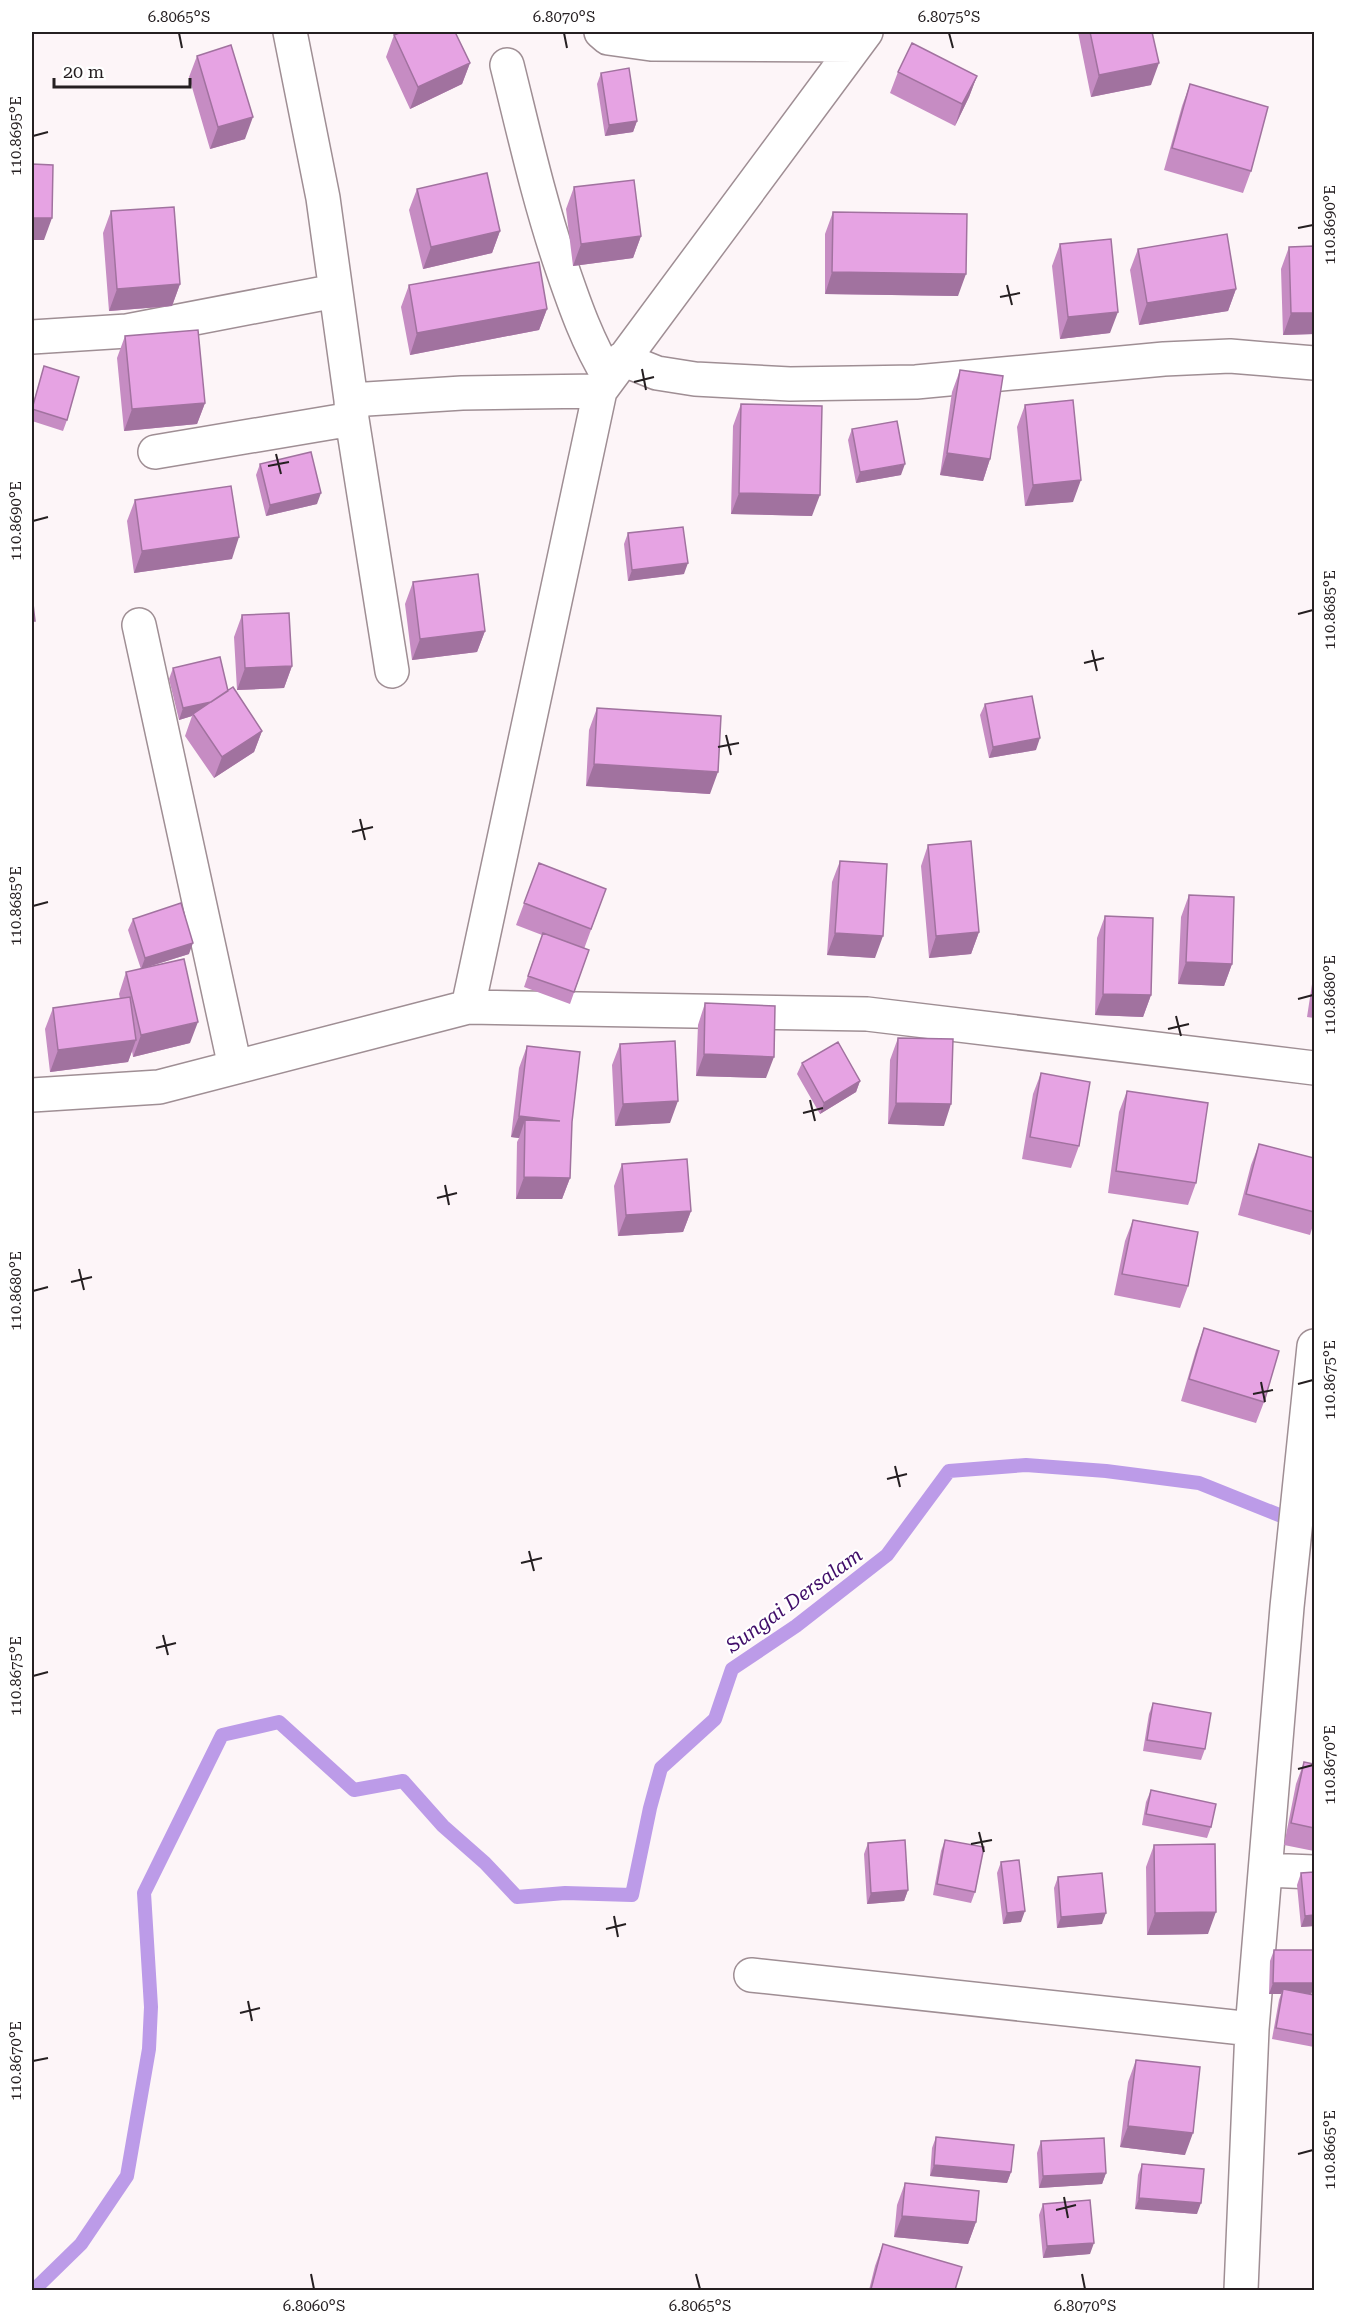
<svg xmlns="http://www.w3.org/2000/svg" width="1346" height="2322" viewBox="0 0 1346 2322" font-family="'Roboto Serif',serif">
<rect width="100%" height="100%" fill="#fdf5f8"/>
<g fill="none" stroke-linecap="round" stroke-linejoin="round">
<!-- stream -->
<path stroke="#bc9be8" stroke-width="14" d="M 32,2290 L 39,2285 L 81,2244 L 127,2176 L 149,2049 L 151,2007 L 144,1893 L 222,1735 L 279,1722 L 354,1790 L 403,1781 L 443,1826 L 485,1863 L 517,1897 L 565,1893 L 632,1895 L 650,1808 L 661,1768 L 715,1719 L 732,1669 L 796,1626 L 887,1555 L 949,1471 L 1026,1465 L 1106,1471 L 1199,1483 L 1314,1529"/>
<!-- minor casing -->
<g stroke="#9f8e94" stroke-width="36">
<path id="minor" d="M 290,32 L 323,198 L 351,400 L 462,393 L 600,391
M 601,32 L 608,38 L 651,44 L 856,45
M 507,65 C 524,133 539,201 562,268 C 575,306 588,343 609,377
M 32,337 L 127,331 L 335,291
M 622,359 L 657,373 L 695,379 L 790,384 L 916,382 L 1164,359 L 1230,356 L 1314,363
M 351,400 L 352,419 L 392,671
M 155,452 L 352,419
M 139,625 L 235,1067
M 468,1007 L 867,1014 L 1314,1068
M 32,1095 L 159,1087 L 468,1007 L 600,391 L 866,32
M 1266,1870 L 1314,1872
M 751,1975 L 1252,2029
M 1241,2290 L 1252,2029 L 1287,1607 L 1314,1346"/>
</g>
<!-- minor -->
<use href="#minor" stroke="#fff" stroke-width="33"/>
</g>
<!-- wall -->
<path fill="#c68cc3" d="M 1078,32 L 1152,32 L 1151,85 L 1091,97 Z
M 394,35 L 470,63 L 462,84 L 410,109 L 386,57 Z
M 197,56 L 245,139 L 210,149 L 189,77 Z
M 898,72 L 977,76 L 969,97 L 955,126 L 890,93 Z
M 601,73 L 637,121 L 633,132 L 605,136 L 597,84 Z
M 1190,84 L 1251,171 L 1243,193 L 1164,170 L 1182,106 Z
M 574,187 L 641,236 L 633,258 L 573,266 L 566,209 Z
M 417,189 L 500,231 L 492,253 L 423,269 L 409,210 Z
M 111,211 L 180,284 L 172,306 L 109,311 L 103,233 Z
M 833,212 L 958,296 L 825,294 L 825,234 Z
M 1060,244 L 1110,333 L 1060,339 L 1052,266 Z
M 1289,247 L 1314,334 L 1283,335 L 1281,269 Z
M 1138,249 L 1236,289 L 1228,311 L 1139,325 L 1130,270 Z
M 409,285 L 547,309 L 539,330 L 410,355 L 401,307 Z
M 125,336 L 205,403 L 197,424 L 124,431 L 117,358 Z
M 44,366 L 67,420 L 63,431 L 32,421 L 32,407 Z
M 960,370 L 990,459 L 983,481 L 940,475 L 952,392 Z
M 741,404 L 812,516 L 731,514 L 733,426 Z
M 1025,405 L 1073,502 L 1025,506 L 1017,427 Z
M 852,429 L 901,475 L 856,483 L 848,440 Z
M 260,464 L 317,504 L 266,516 L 256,475 Z
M 135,500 L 232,559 L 134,573 L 127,521 Z
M 628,533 L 684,574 L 628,581 L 624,544 Z
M 413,582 L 485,631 L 477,652 L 412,660 L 405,604 Z
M 242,615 L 292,666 L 284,688 L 237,690 L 234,637 Z
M 173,668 L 228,691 L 262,731 L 254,752 L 214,778 L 185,736 L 192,716 L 179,720 L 169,679 Z
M 985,704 L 1036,750 L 989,758 L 980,715 Z
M 597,708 L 710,794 L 586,786 L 589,730 Z
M 1314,792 L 1314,815 L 1312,815 Z
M 928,845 L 979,932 L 971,954 L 929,958 L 921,866 Z
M 840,861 L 875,958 L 827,955 L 832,882 Z
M 539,863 L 606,889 L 584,949 L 589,950 L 570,1004 L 524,987 L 542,935 L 516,925 Z
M 1189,895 L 1232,964 L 1224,986 L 1178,984 L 1181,917 Z
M 1105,916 L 1151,995 L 1143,1017 L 1095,1015 L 1097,938 Z
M 133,919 L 189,954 L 141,969 L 128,930 Z
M 1314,971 L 1314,1018 L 1307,1017 Z
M 126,972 L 190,1043 L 133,1057 L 132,1051 L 128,1062 L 50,1072 L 45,1029 L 53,1008 L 120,999 L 119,994 Z
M 705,1003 L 766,1078 L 696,1076 L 698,1025 Z
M 898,1038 L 944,1126 L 888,1124 L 890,1060 Z
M 620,1044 L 670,1123 L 615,1126 L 612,1065 Z
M 527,1046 L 572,1122 L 570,1178 L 562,1199 L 516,1199 L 517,1142 L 519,1138 L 511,1137 L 519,1068 Z
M 802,1063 L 860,1081 L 856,1092 L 820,1114 L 797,1074 Z
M 1041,1073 L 1079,1146 L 1071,1168 L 1022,1159 L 1033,1094 Z
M 1127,1091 L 1196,1183 L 1188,1205 L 1108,1193 L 1119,1112 Z
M 1259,1144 L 1314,1158 L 1314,1222 L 1310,1235 L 1238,1215 L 1251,1165 Z
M 622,1164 L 691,1211 L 683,1232 L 618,1236 L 614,1186 Z
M 1133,1220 L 1188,1286 L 1180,1308 L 1114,1295 L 1125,1241 Z
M 1204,1328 L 1264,1402 L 1256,1423 L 1181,1401 L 1196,1350 Z
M 1153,1703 L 1205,1749 L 1201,1760 L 1143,1751 L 1149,1714 Z
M 1304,1762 L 1314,1764 L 1314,1851 L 1284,1845 L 1296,1784 Z
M 1151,1790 L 1211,1827 L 1207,1838 L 1142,1825 L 1146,1802 Z
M 945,1840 L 975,1892 L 971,1903 L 933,1895 L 941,1851 Z
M 868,1843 L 908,1890 L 904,1901 L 867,1904 L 864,1854 Z
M 1154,1845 L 1208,1934 L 1147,1935 L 1146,1867 Z
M 1001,1862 L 1021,1922 L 1003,1924 L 997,1873 Z
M 1314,1872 L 1314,1926 L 1301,1927 L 1297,1885 L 1301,1873 Z
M 1058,1877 L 1102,1924 L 1057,1928 L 1054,1888 Z
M 1274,1950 L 1311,1994 L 1314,1995 L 1314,2047 L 1272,2039 L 1279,2000 L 1281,1994 L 1269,1994 L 1270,1961 Z
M 1136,2060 L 1185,2155 L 1120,2147 L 1128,2082 Z
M 936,2137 L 1011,2172 L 1007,2183 L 930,2176 L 932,2148 Z
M 1041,2141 L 1106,2173 L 1102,2184 L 1039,2188 L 1037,2153 Z
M 1142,2164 L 1197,2214 L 1135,2209 L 1138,2175 Z
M 905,2183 L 976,2222 L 968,2244 L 894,2237 L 897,2205 Z
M 1043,2204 L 1090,2254 L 1043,2258 L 1039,2215 Z
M 883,2244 L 955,2290 L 869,2290 L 875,2266 Z"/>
<!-- shaded-wall -->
<path fill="#a1729f" d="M 470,63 L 462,84 L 410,109 L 418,87 Z
M 1159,63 L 1151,85 L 1091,97 L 1099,75 Z
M 977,76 L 969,97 L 955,126 L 962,104 Z
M 253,117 L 245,139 L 210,149 L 218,127 Z
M 637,121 L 633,132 L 605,136 L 609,125 Z
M 32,218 L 52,218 L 44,240 L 32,240 Z
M 500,231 L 492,253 L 423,269 L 431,247 Z
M 641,236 L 633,258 L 573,266 L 581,244 Z
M 832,272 L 966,274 L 958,296 L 825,294 Z
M 180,284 L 172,306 L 109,311 L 117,289 Z
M 1236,289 L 1228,311 L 1139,325 L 1147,303 Z
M 547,309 L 539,330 L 410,355 L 417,333 Z
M 1118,312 L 1110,333 L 1060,339 L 1068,317 Z
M 1291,313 L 1314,313 L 1314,334 L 1283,335 Z
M 205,403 L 197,424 L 124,431 L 132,409 Z
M 947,453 L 990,459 L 983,481 L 940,475 Z
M 905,464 L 901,475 L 856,483 L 860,472 Z
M 1081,480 L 1073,502 L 1025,506 L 1033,485 Z
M 321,493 L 317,504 L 266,516 L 270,505 Z
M 739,493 L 820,495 L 812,516 L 731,514 Z
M 239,537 L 232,559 L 134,573 L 142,551 Z
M 688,563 L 684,574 L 628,581 L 632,570 Z
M 485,631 L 477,652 L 412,660 L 420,639 Z
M 292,666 L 284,688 L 237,690 L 245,668 Z
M 229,698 L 193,714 L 192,716 L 179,720 L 183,708 Z
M 262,731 L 254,752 L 214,778 L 222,757 Z
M 1040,738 L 1036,750 L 989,758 L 993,747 Z
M 594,764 L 718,772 L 710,794 L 586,786 Z
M 1314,807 L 1314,815 L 1312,815 Z
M 979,932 L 971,954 L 929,958 L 936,936 Z
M 835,933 L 883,936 L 875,958 L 827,955 Z
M 193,943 L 189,954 L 141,969 L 145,958 Z
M 1186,962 L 1232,964 L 1224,986 L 1178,984 Z
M 1103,994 L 1151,995 L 1143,1017 L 1095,1015 Z
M 198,1022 L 190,1043 L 133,1057 L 141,1035 Z
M 136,1040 L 128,1062 L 50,1072 L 58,1050 Z
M 704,1054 L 774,1057 L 766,1078 L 696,1076 Z
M 860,1081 L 856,1092 L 820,1114 L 824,1103 Z
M 678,1101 L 670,1123 L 615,1126 L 623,1104 Z
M 896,1103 L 951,1104 L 944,1126 L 888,1124 Z
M 519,1116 L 560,1121 L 525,1120 L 519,1138 L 511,1137 Z
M 524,1177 L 570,1178 L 562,1199 L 516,1199 Z
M 691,1211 L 683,1232 L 618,1236 L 626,1215 Z
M 908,1890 L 904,1901 L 867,1904 L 871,1893 Z
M 1025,1911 L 1021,1922 L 1003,1924 L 1007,1913 Z
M 1216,1912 L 1208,1934 L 1147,1935 L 1155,1913 Z
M 1106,1913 L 1102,1924 L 1057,1928 L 1061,1917 Z
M 1314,1915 L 1314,1926 L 1301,1927 L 1305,1916 Z
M 1273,1983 L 1314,1983 L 1314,1986 L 1311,1995 L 1283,1989 L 1281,1994 L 1269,1994 Z
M 1128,2126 L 1193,2133 L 1185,2155 L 1120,2147 Z
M 934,2165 L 1011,2172 L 1007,2183 L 930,2176 Z
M 1106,2173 L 1102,2184 L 1039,2188 L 1043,2176 Z
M 1139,2198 L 1201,2203 L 1197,2214 L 1135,2209 Z
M 902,2216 L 976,2222 L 968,2244 L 894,2237 Z
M 1094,2243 L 1090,2254 L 1043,2258 L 1047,2246 Z"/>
<!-- building -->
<path fill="#e6a3e3" stroke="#a1729f" stroke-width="1.5" d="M 402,32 L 455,32 L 470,63 L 418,87 L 394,35 Z
M 1090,32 L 1152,32 L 1159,63 L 1099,75 Z
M 912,43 L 977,76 L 962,104 L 898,72 Z
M 231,45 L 253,117 L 218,127 L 197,56 Z
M 629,68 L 637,121 L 609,125 L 601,73 Z
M 1190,84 L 1268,107 L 1251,171 L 1172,148 Z
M 32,164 L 53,165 L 52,218 L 32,218 Z
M 487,173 L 500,231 L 431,247 L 417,189 Z
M 634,180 L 641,236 L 581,244 L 574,187 Z
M 174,207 L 180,284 L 117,289 L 111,211 Z
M 833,212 L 967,214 L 966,274 L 832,272 Z
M 1227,234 L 1236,289 L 1147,303 L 1138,249 Z
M 1111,239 L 1118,312 L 1068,317 L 1060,244 Z
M 1314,246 L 1314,313 L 1291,313 L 1289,247 Z
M 539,262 L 547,309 L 417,333 L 409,285 Z
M 198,330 L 205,403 L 132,409 L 125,336 Z
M 44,366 L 79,377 L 67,420 L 32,409 Z
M 960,370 L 1003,376 L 990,459 L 947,453 Z
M 1073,400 L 1081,480 L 1033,485 L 1025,405 Z
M 741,404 L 822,406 L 820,495 L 739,493 Z
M 897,421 L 905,464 L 860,472 L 852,429 Z
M 311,452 L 321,493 L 270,505 L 260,464 Z
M 231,486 L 239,537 L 142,551 L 135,500 Z
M 683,527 L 688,563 L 632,570 L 628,533 Z
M 478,574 L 485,631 L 420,639 L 413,582 Z
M 32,595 L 35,621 L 32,621 Z
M 289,613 L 292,666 L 245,668 L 242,615 Z
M 220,657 L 228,691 L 211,702 L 183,708 L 173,668 Z
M 233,687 L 262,731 L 222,757 L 193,714 Z
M 1032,696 L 1040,738 L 993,747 L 985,704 Z
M 597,708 L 721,716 L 718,772 L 594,764 Z
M 971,841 L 979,932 L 936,936 L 928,845 Z
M 840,861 L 887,864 L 883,936 L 835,933 Z
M 539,863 L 606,889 L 591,929 L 524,903 Z
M 1189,895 L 1234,897 L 1232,964 L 1186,962 Z
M 181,903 L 193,943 L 145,958 L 133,919 Z
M 1105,916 L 1153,918 L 1151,995 L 1103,994 Z
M 543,933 L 589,950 L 574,992 L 528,976 Z
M 184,959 L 198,1022 L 141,1035 L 126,972 Z
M 130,997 L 136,1040 L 58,1050 L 53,1008 Z
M 705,1003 L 775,1006 L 774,1057 L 704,1054 Z
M 898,1038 L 953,1039 L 951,1104 L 896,1103 Z
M 675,1041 L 678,1101 L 623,1104 L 620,1044 Z
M 838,1042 L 860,1081 L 824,1103 L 802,1063 Z
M 527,1046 L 580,1052 L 572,1122 L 570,1178 L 524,1177 L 525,1120 L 560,1121 L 519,1116 Z
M 1041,1073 L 1090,1082 L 1079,1146 L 1030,1137 Z
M 1127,1091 L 1208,1103 L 1196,1183 L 1116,1171 Z
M 1259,1144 L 1314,1158 L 1314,1212 L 1246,1194 Z
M 687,1159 L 691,1211 L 626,1215 L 622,1164 Z
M 1133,1220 L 1198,1232 L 1188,1286 L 1122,1274 Z
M 1204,1328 L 1279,1351 L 1264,1402 L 1189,1379 Z
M 1153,1703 L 1211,1713 L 1205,1749 L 1147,1740 Z
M 1304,1762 L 1314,1764 L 1314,1828 L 1291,1823 Z
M 1151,1790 L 1216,1804 L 1211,1827 L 1146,1814 Z
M 905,1840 L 908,1890 L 871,1893 L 868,1843 Z
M 945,1840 L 984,1847 L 975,1892 L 937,1884 Z
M 1215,1844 L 1216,1912 L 1155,1913 L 1154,1845 Z
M 1019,1860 L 1025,1911 L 1007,1913 L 1001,1862 Z
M 1314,1872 L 1314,1915 L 1305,1916 L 1301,1873 Z
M 1102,1873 L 1106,1913 L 1061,1917 L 1058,1877 Z
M 1274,1950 L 1314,1950 L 1314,1983 L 1273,1983 Z
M 1283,1989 L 1314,1995 L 1314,2035 L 1276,2028 Z
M 1136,2060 L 1200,2067 L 1193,2133 L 1128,2126 Z
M 936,2137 L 1014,2145 L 1011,2172 L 934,2165 Z
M 1104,2138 L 1106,2173 L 1043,2176 L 1041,2141 Z
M 1142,2164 L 1204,2169 L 1201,2203 L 1139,2198 Z
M 905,2183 L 979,2191 L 976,2222 L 902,2216 Z
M 1090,2200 L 1094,2243 L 1047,2246 L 1043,2204 Z
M 883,2244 L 962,2267 L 955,2290 L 877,2290 L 871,2289 Z"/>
<!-- ticks -->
<path fill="none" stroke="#251f21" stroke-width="2" d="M 179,33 L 182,48M 564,33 L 567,48M 949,33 L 953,48M 33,136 L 48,132M 1298,228 L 1313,225M 1007,285 L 1012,305M 1000,297 L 1020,293M 642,369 L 646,390M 634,382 L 654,377M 276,454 L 281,474M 268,466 L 289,462M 33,521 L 48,517M 1298,614 L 1313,610M 1092,650 L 1097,671M 1084,663 L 1104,658M 726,735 L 731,755M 718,747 L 739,743M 360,819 L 365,840M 352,832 L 373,827M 33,906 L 48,902M 1298,999 L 1313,995M 1176,1016 L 1181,1036M 1168,1029 L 1189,1024M 810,1100 L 815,1121M 803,1113 L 823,1108M 445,1185 L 449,1205M 437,1198 L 457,1193M 79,1269 L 84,1290M 71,1282 L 92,1277M 33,1291 L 48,1287M 1261,1382 L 1265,1402M 1298,1384 L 1313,1380M 1253,1394 L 1273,1390M 895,1466 L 900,1487M 887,1479 L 907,1474M 529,1551 L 534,1571M 521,1563 L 542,1558M 163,1635 L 168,1655M 156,1648 L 176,1643M 33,1676 L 48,1672M 1298,1769 L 1313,1765M 979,1832 L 984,1852M 971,1844 L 992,1840M 614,1916 L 618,1937M 606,1929 L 626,1924M 248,2001 L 252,2021M 240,2013 L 260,2008M 33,2061 L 48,2058M 1298,2154 L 1313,2150M 1064,2197 L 1068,2218M 1056,2210 L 1076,2205M 311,2274 L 314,2289M 696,2274 L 700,2289M 1082,2274 L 1085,2289"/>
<g text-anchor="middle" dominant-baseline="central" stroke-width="4.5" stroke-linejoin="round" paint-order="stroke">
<!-- water labels -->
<g font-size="20" font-style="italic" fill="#400d69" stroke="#fff">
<text transform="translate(794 1600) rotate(-36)">Sungai Dersalam</text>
</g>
</g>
<!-- border -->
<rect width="1346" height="2322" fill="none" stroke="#ffffff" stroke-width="66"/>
<!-- scale -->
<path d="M54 78v9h136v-9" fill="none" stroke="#251f21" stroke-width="3"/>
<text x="63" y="78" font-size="18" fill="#251f21" stroke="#ffffff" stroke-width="4.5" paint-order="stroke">20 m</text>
<rect x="33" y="33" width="1280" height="2256" fill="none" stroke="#251f21" stroke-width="2"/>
<g font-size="15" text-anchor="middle" fill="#251f21">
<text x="179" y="22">6.8065°S</text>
<text x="564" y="22">6.8070°S</text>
<text x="949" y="22">6.8075°S</text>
<text transform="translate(16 136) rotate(-90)" y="5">110.8695°E</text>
<text transform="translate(1330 225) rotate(-90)" y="5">110.8690°E</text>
<text transform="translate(16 521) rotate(-90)" y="5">110.8690°E</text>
<text transform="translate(1330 610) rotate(-90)" y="5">110.8685°E</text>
<text transform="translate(16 906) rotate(-90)" y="5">110.8685°E</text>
<text transform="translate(1330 995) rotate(-90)" y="5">110.8680°E</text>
<text transform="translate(16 1291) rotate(-90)" y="5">110.8680°E</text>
<text transform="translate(1330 1380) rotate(-90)" y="5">110.8675°E</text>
<text transform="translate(16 1676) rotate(-90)" y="5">110.8675°E</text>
<text transform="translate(1330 1765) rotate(-90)" y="5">110.8670°E</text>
<text transform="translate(16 2061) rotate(-90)" y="5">110.8670°E</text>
<text transform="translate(1330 2150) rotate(-90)" y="5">110.8665°E</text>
<text x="314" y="2311">6.8060°S</text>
<text x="700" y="2311">6.8065°S</text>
<text x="1085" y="2311">6.8070°S</text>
</g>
</svg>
